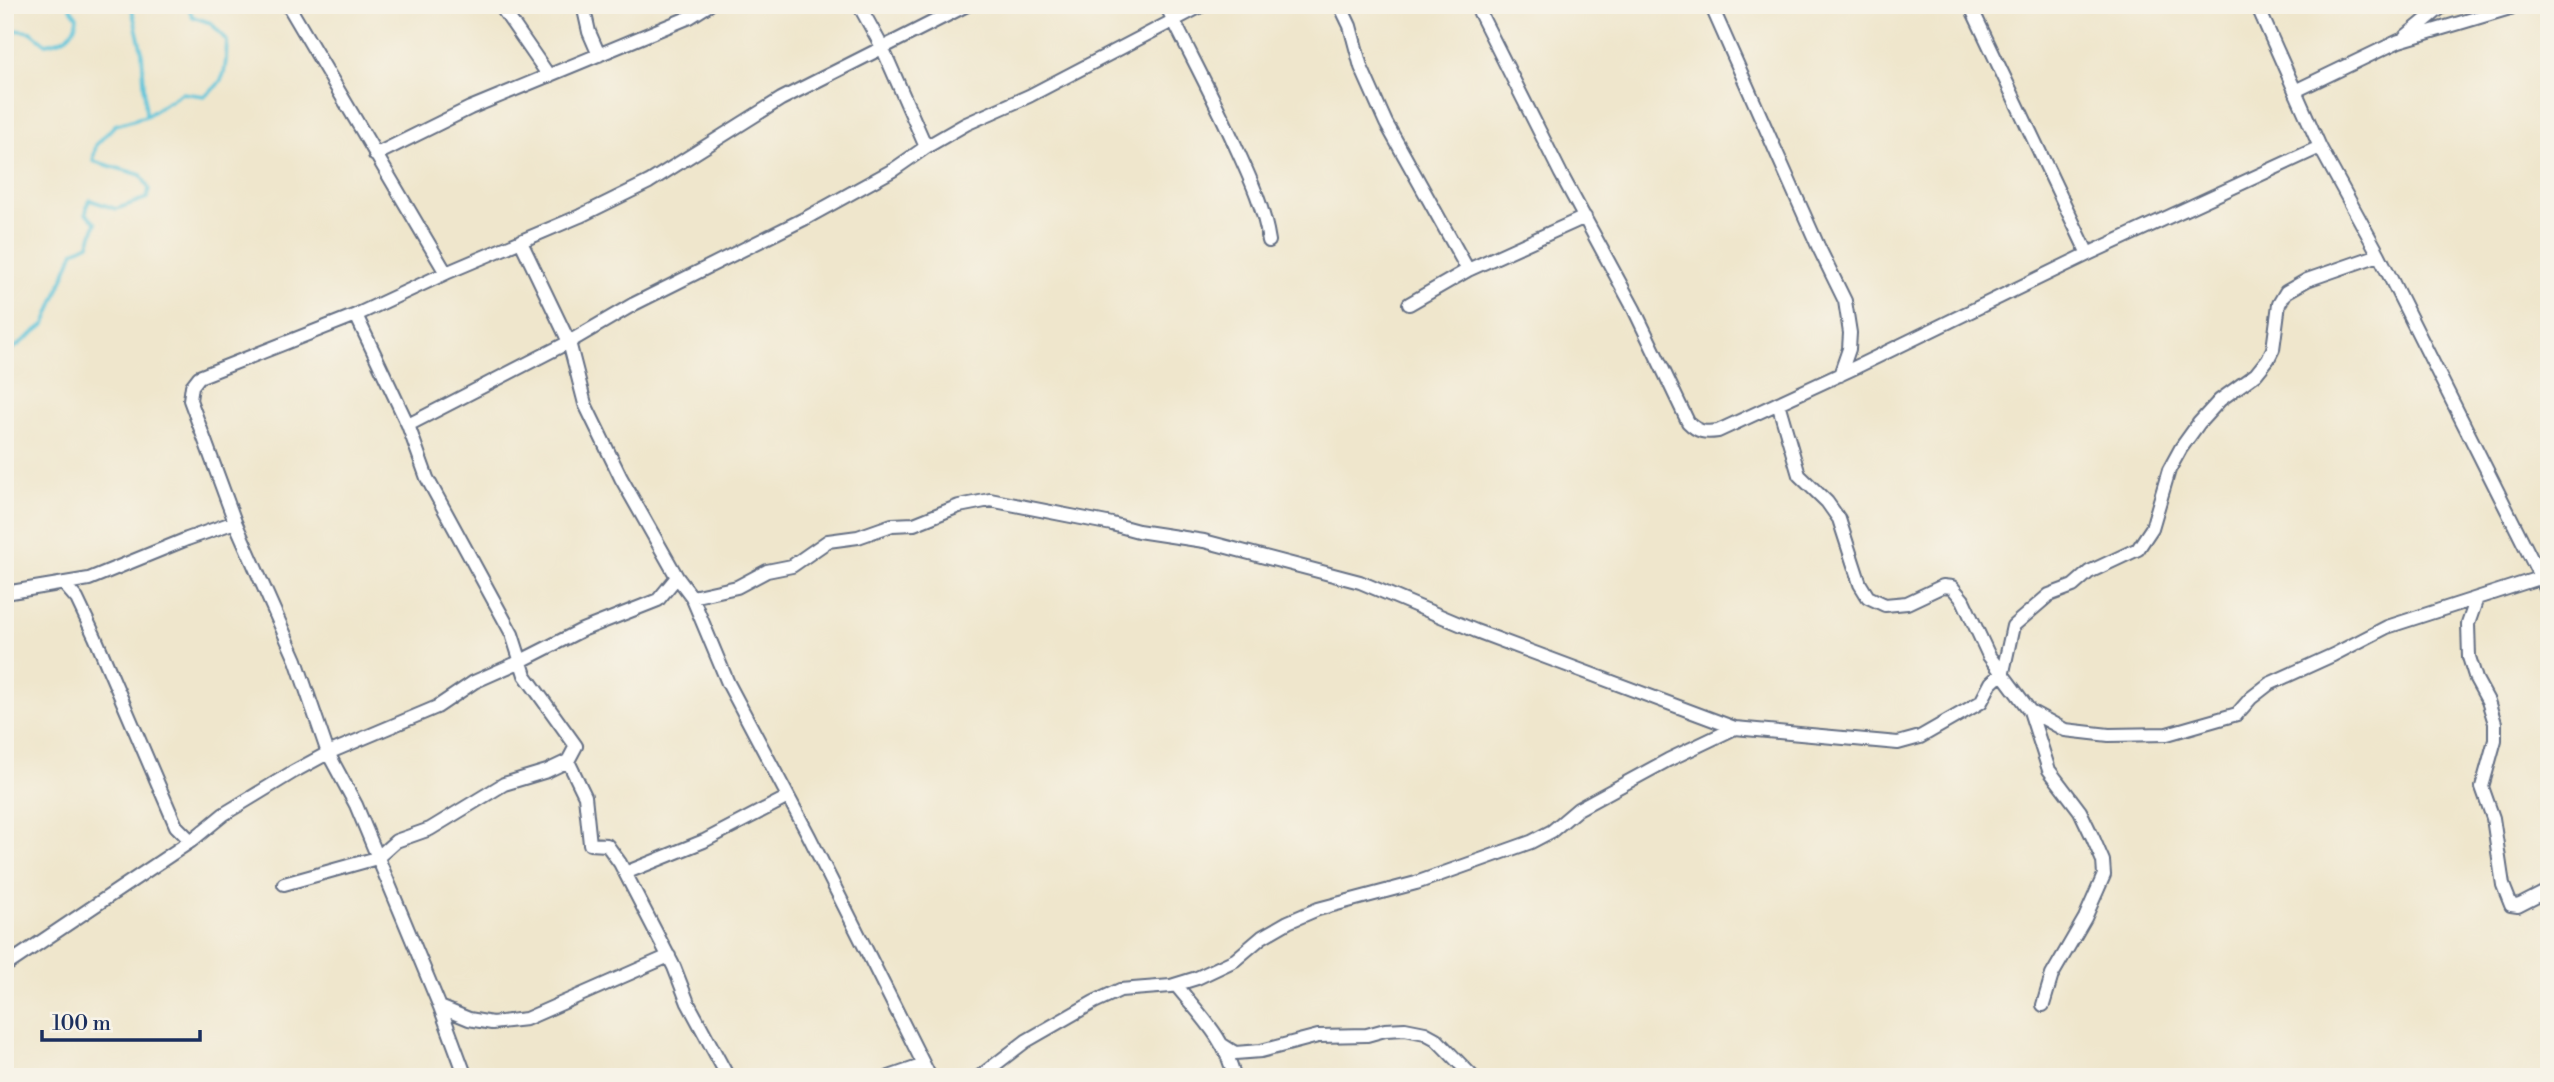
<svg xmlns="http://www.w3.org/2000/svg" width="2554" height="1082" viewBox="0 0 2554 1082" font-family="'Libre Bodoni',serif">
<rect width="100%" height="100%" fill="#f7f3e8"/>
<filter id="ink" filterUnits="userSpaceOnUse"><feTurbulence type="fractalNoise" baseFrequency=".0143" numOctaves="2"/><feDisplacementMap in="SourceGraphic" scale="14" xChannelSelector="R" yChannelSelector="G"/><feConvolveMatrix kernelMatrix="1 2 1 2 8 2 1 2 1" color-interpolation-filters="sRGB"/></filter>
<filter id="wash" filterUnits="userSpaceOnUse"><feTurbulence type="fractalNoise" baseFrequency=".00686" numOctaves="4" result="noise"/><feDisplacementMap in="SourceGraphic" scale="28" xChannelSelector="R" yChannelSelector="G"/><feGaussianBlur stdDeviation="1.57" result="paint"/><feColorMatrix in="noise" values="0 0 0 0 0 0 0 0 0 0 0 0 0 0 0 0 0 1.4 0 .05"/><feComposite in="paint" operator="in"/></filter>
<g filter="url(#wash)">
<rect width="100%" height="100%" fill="#efe6cc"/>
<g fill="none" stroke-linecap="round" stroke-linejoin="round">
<!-- stream -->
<path stroke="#5dc4da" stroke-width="3.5" d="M 131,5 L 142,52 L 146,116
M 5,29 L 31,32 L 46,44 C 63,41 75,36 77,17 L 68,5
M 5,355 L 45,324 L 74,251 L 89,244 L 96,223 L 86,213 L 88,202 L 90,200 L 116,209 L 147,198 L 149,189 L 141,175 L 93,161 L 96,145 L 115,125 L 146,116 L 182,93 L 205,96 C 229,79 225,68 227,41 L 211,23 L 193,17 L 187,5"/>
</g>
</g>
<g filter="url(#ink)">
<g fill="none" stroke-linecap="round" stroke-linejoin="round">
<!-- minor casing -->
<g stroke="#656f84" stroke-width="16">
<path id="minor" d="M 288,5 L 446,273
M 500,5 L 549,76
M 583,5 L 589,32 L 599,55
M 859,5 L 882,47 L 926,147
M 1166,5 C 1189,52 1214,98 1235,145 C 1249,176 1264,207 1269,241
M 1340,5 L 1350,26 L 1361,67 L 1386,123 L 1468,270
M 1476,5 L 1561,174 L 1634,309 L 1688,422 C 1698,432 1704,433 1718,431 L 1854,368 L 2088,254 L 2320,147
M 1711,5 L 1818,246 L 1845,301 L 1850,333 L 1849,349 L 1840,375
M 1970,5 L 2088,254
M 2257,5 L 2320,147 L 2379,255 L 2549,594
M 2405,37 L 2444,5
M 2295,91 L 2399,41 L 2520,5
M 375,155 L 470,108 L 690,17 L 709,5
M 521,242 L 569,342 L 585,404 L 621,478 L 677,577 L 692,597 L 728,683 L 809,836 L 930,1077
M 1409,304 L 1468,270 L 1585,217
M 1778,403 L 1799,475 L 1827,502 L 1839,519 L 1860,584 L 1868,597 L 1885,605 L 1907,603 L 1943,586 L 1952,587 L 1963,600 L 1989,656 L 2030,711 L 2049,770 L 2080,811 L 2093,838 L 2103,861 L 2104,875 L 2085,918 L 2052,975 L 2043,1005
M 408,425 L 569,342 L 634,304 L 806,218 L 893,170 L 926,147 L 966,124 L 1029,96 L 1203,5
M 64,584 L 77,599 L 95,637 L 176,826 L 191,841
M 5,593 L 89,579 L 187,539 L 235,522
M 692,597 L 737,587 L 767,571 L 792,566 L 828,541 L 858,537 L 892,525 L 914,524 L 959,506 L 990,500 L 1112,524 L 1138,531 L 1204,541 L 1360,582 L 1476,631 L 1735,728
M 2477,598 L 2468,624 L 2469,657 L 2476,679 L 2488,701 L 2495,723 L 2495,740 L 2482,787 L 2493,818 L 2503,885 L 2511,905 L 2518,906 L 2549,890
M 2030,711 L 2065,730 L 2109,735 L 2167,734 L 2237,714 L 2251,698 L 2269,684 L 2333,655 L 2387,627 L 2539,578
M 568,761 L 585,796 L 590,844 L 607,845 L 620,863 L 674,967 L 688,1003 L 728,1077
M 625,873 L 704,841 L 788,797
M 284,884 L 377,858 L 396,841 L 430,829 L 504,784 L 547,771 L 568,761 L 576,746 L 525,675 L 512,634 L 427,478 L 408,425 L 356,315
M 5,966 L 191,841 L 224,814 L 293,772 L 328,753 L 437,707 L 474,682 L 519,662 L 582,630 L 658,600 L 677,577
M 1176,985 C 1198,1013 1227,1040 1234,1077
M 440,1007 L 469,1019 L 492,1023 L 526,1019 L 669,956
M 1221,1044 L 1235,1053 L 1261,1051 L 1318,1036 L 1367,1035 L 1385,1030 L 1405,1029 L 1425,1033 L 1436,1039 L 1473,1077
M 466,1077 L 440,1007 L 356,805 L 328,753 L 296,660 L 235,522 L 190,400 L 192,386 L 199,377 L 356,315 L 446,273 L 580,216 L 649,182 L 781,99 L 967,5
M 889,1077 L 924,1065
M 979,1077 L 1026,1041 L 1094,1002 L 1120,990 L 1171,986 L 1197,978 L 1235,960 L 1262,937 L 1288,922 L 1318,909 L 1416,883 L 1531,842 L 1552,831 L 1578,809 L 1668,760 L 1735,728 L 1898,743 L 1920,737 L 1981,702 L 1991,683 L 2003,672 L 2013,626 L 2049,595 L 2073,586 L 2089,572 L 2138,549 L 2152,528 L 2169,470 L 2181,448 L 2199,423 L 2220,400 L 2256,374 L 2268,359 L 2273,349 L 2279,304 L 2286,292 L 2307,280 L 2379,255"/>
</g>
<!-- minor -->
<use href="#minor" stroke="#fff" stroke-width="12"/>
</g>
</g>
<!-- margin -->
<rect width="2554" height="1082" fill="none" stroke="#f7f3e8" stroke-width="28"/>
<!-- scale -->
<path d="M42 1030v10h158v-10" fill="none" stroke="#1b2f5e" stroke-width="3.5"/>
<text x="52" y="1030" font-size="21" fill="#1b2f5e" stroke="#f7f3e8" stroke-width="5" paint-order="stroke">100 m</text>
</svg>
